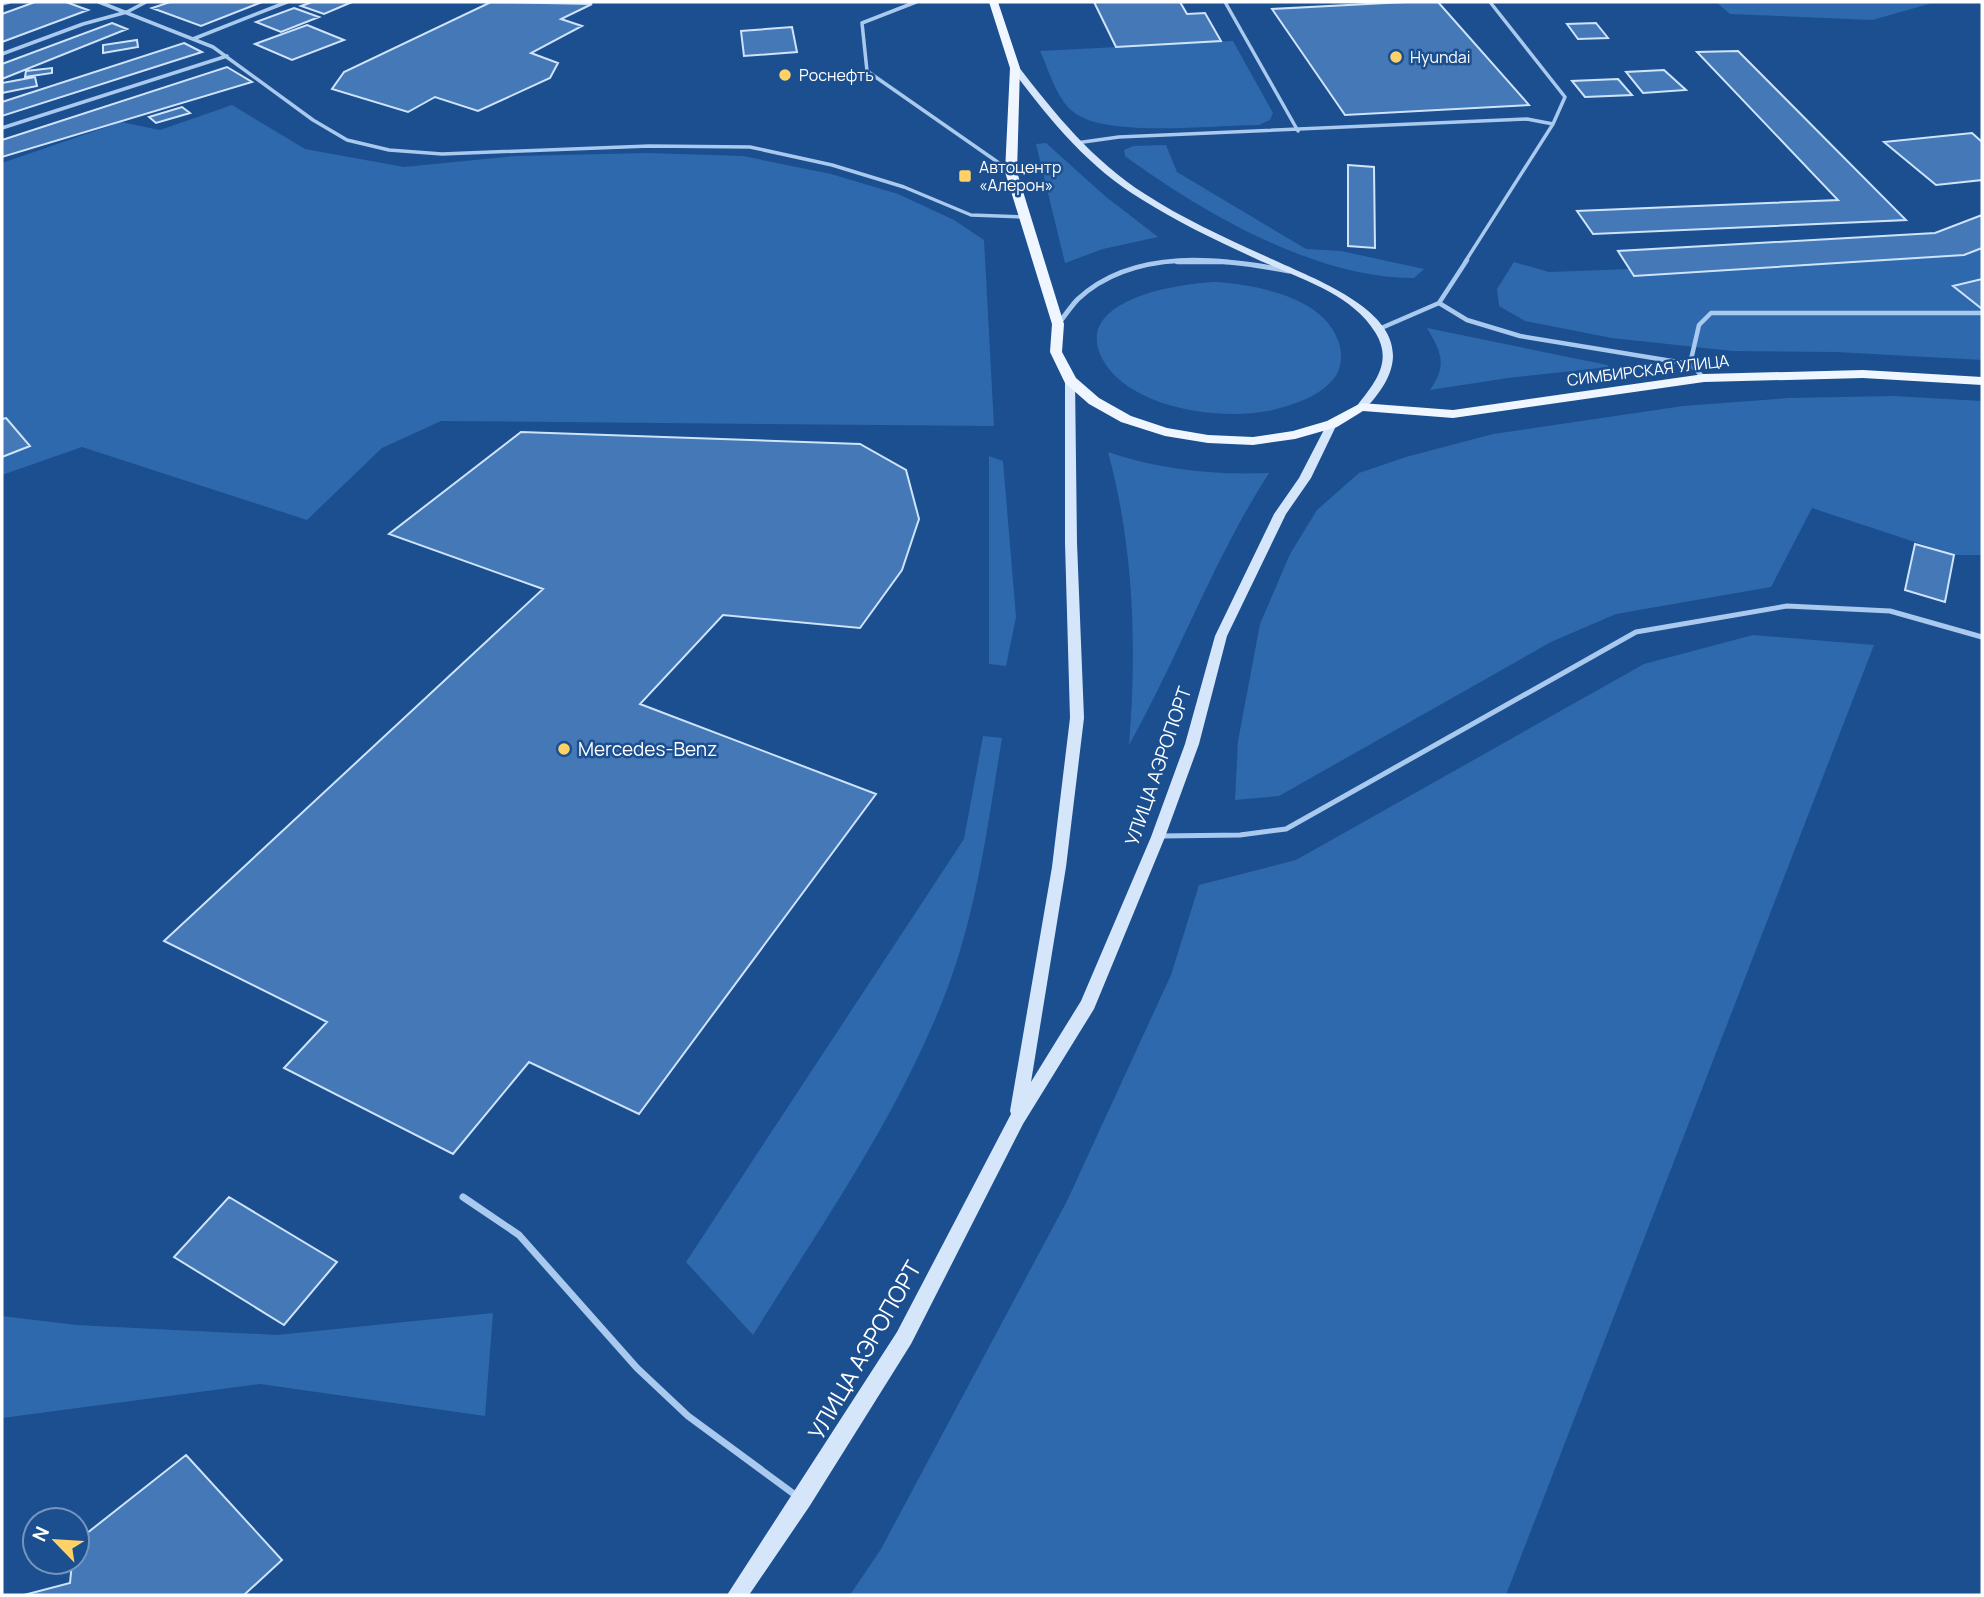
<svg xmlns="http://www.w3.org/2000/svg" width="1984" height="1597" viewBox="0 0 1984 1597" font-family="Manrope,sans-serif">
<rect width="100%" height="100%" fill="#1b4f8f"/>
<!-- green -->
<path fill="#2e69ad" d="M 1716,2 L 1936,2 L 1872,20 L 1730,14 Z
M 1233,41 L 1273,113 L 1270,120 L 1259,125 C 1216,125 1112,137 1078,115 C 1057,103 1050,72 1040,51 Z
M 232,105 L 305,149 L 404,167 L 515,156 L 647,153 L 743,156 L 831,174 L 898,194 L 954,220 L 984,240 L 994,426 L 441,421 L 382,448 L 307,520 L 82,447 L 2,475 L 2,163 L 121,122 L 160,130 Z
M 1046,143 L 1105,196 L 1158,237 L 1103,249 L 1065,263 L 1036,144 Z
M 1166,145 L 1177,172 L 1306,249 L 1341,251 L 1424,269 L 1414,278 C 1317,279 1201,212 1125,156 L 1124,150 L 1133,146 Z
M 1982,248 L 1982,279 L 1953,286 L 1982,309 L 1982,360 L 1836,352 L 1732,351 L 1612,338 L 1525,321 L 1499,306 L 1497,289 L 1514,262 L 1549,272 L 1629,269 L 1634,276 L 1964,255 Z
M 1217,282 C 1257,285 1325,297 1339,343 C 1342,353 1342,364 1337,374 C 1324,395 1296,404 1273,410 C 1224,421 1137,410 1106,365 C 1064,301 1177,283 1217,282 Z
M 1427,328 L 1607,365 L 1609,367 L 1508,378 L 1430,390 C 1447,365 1442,353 1427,328 Z
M 1893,396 L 1982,401 L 1982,555 L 1954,555 L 1812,508 L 1771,587 L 1616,614 L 1551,642 L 1279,796 L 1235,800 L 1238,741 L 1260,624 L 1290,554 L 1317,510 L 1359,473 L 1406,457 L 1493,434 L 1683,406 L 1789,398 Z
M 1108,452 C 1161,470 1213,475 1269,473 C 1213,560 1179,656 1129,745 C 1137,647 1134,548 1108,452 Z
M 989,456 L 1003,461 L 1016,617 L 1006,666 L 989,664 Z
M 1753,635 L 1874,645 L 1506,1595 L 850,1595 L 881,1549 L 1067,1201 L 1171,975 L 1199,885 L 1296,860 L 1644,664 Z
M 983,736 L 1002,738 C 988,823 977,911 946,992 C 899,1115 822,1224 753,1335 L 686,1262 L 964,839 Z
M 493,1313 L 485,1416 L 260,1384 L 2,1418 L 2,1316 L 76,1325 L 277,1335 Z"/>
<!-- building -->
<path fill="#4478b7" stroke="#cfe3fa" stroke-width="2" d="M 35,2 L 66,2 L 88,10 L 2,42 L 2,14 Z
M 170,2 L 262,2 L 201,26 L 152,8 Z
M 312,2 L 352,2 L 324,14 L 301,6 Z
M 491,2 L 592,4 L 561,19 L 582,26 L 531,53 L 558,63 L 550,78 L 478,111 L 435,97 L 408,112 L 332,89 L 344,72 Z
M 1094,2 L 1180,2 L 1187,14 L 1205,13 L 1221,41 L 1116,47 Z
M 1406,2 L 1438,2 L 1529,105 L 1345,115 L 1272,9 Z
M 294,8 L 319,17 L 281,32 L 256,22 Z
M 112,23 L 127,29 L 2,79 L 2,64 Z
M 1596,23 L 1608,38 L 1578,39 L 1567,24 Z
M 307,25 L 344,40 L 292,60 L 255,44 Z
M 792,27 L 797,52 L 744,56 L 741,31 Z
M 137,40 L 138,47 L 103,53 L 103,45 Z
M 184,43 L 202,52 L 2,116 L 2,102 Z
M 1738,51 L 1906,220 L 1593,234 L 1577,211 L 1838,200 L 1697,52 Z
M 227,67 L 252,82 L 2,157 L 2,140 Z
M 52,68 L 52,73 L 25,77 L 26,71 Z
M 1664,70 L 1686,90 L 1643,93 L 1626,72 Z
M 35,77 L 37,86 L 2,93 L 2,83 Z
M 1618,79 L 1632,95 L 1585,97 L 1572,81 Z
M 182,107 L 190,113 L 156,123 L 149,117 Z
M 1972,133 L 1982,142 L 1982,180 L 1936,185 L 1884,142 Z
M 1348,165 L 1374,167 L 1375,248 L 1348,246 Z
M 1982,215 L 1982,248 L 1964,255 L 1634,276 L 1618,251 L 1935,233 Z
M 1982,279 L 1982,309 L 1953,286 Z
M 6,418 L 30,446 L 2,457 L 2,419 Z
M 521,432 L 860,444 L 906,470 L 919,519 L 902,570 L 860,628 L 723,615 L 640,704 L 876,794 L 639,1114 L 529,1062 L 453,1154 L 284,1068 L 327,1022 L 164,941 L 543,589 L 389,534 Z
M 1915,544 L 1954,555 L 1945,602 L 1905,590 Z
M 229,1197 L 337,1262 L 284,1325 L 174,1257 Z
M 186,1455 L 282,1560 L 244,1595 L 24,1595 L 70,1583 L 72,1562 L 77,1562 L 77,1541 Z"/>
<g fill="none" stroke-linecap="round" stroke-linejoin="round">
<!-- lane-far3 -->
<path stroke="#a9c9ee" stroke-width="3.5" d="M 99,2 L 213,47 L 313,120 L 347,140 L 389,150 L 442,154 L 649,146 L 750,147 L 832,165 L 904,187 L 971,215 L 1024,217
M 916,2 L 862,23 L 867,71 L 1009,170
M 1225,2 L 1298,131
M 1490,2 L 1565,97 L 1553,124
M 2,4 L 9,2
M 193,39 L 287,2
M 2,54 L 83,24 L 127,12 L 146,2
M 2,128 L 227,56
M 1076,143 L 1119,137 L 1527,119 L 1553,124 L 1465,262"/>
<!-- lane-far2 -->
<path stroke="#a9c9ee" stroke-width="4.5" d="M 1439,303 L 1467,320 L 1520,336 L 1690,364 L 1704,378
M 1379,329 L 1439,303 L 1467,260
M 1690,364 L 1699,325 L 1711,313 L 1982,313"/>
<!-- lane-far1 -->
<path stroke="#a9c9ee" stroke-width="5" d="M 1161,836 L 1240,835 L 1286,829 L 1636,632 L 1787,606 L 1890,611 L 1982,637"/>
<!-- lane -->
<path stroke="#a9c9ee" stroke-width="7" d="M 463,1197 L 519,1235 L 637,1368 L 688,1416 L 798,1497"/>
<!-- street-far1 -->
<path stroke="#a9c9ee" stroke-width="4.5" d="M 1177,262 L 1228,262"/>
<!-- street -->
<path stroke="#a9c9ee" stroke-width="5" d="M 1058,324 C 1065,316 1071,306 1078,299 C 1134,247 1221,258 1289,271"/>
<!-- secondary -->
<path fill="#d6e6fa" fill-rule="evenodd" d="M 1012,66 L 1018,66 C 1055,114 1093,161 1145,194 C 1182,218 1223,237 1263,255 C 1326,285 1448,324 1365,409 L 1357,409 L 1356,407 C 1374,384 1394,362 1375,332 C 1350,291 1291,276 1250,256 C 1213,239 1176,221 1141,199 C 1088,167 1048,118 1011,68 Z
M 1070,377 L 1075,380 L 1077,543 L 1084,718 L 1066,867 L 1031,1082 L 1081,1001 L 1151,837 L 1185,744 L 1215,636 L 1274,514 L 1299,478 L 1328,422 L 1336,422 L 1337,424 L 1311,478 L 1286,514 L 1227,636 L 1199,744 L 1165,837 L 1094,1009 L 1023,1124 L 911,1344 L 809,1507 L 749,1595 L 727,1595 L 897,1332 L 1011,1114 L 1010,1111 L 1052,867 L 1070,718 L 1065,543 L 1065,380 Z"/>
<!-- primary -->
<path fill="#f0f6ff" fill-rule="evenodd" d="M 989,2 L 998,2 L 1020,68 L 1017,172 L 1064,324 L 1062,352 L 1076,378 L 1099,398 L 1131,416 L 1167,428 L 1208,435 L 1253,437 L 1293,431 L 1327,421 L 1361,403 L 1453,410 L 1704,374 L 1863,370 L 1982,377 L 1982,385 L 1863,378 L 1704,382 L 1453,418 L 1363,411 L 1337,427 L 1295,439 L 1253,445 L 1208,443 L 1165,436 L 1121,422 L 1089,404 L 1065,383 L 1050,352 L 1052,324 L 1005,172 L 1010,68 Z"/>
</g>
<!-- markers -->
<g fill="#ffd166" stroke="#1b4f8f" stroke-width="2.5">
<circle cx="1396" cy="57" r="7"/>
<circle cx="785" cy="75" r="7"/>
<rect x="958" y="169" width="14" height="14" rx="3.5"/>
<circle cx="564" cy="749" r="7"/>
</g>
<g text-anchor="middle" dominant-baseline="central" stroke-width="5" stroke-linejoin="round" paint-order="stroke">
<!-- far-poi labels -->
<g font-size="16" fill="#fff" stroke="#1b4f8f" text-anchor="start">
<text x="1410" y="57">Hyundai</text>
<text x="799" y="75">Роснефть</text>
<text x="979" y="167">Автоцентр<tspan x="979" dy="18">«Алерон»</tspan></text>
</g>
<!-- far-street labels -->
<g font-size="16" fill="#fff" stroke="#1b4f8f">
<text transform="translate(1648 370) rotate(-7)">СИМБИРСКАЯ УЛИЦА</text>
</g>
<!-- poi labels -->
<g font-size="19" fill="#fff" stroke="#1b4f8f" text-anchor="start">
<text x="578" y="749">Mercedes-Benz</text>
</g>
<!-- street labels -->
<g font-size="19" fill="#fff" stroke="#1b4f8f">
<text transform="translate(1158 766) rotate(-71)">УЛИЦА АЭРОПОРТ</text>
</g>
<!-- near-street labels -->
<g font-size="23" fill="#fff" stroke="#1b4f8f">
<text transform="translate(864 1350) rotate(-60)">УЛИЦА АЭРОПОРТ</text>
</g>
</g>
<!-- border -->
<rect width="1984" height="1597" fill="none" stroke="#ffffff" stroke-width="7"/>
<!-- north arrow -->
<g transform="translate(56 1541) rotate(295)"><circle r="33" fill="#1b4f8f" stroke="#7695bc" stroke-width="2"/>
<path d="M0-5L12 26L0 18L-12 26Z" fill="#ffd166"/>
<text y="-10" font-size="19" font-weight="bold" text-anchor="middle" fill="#ffffff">N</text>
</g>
</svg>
